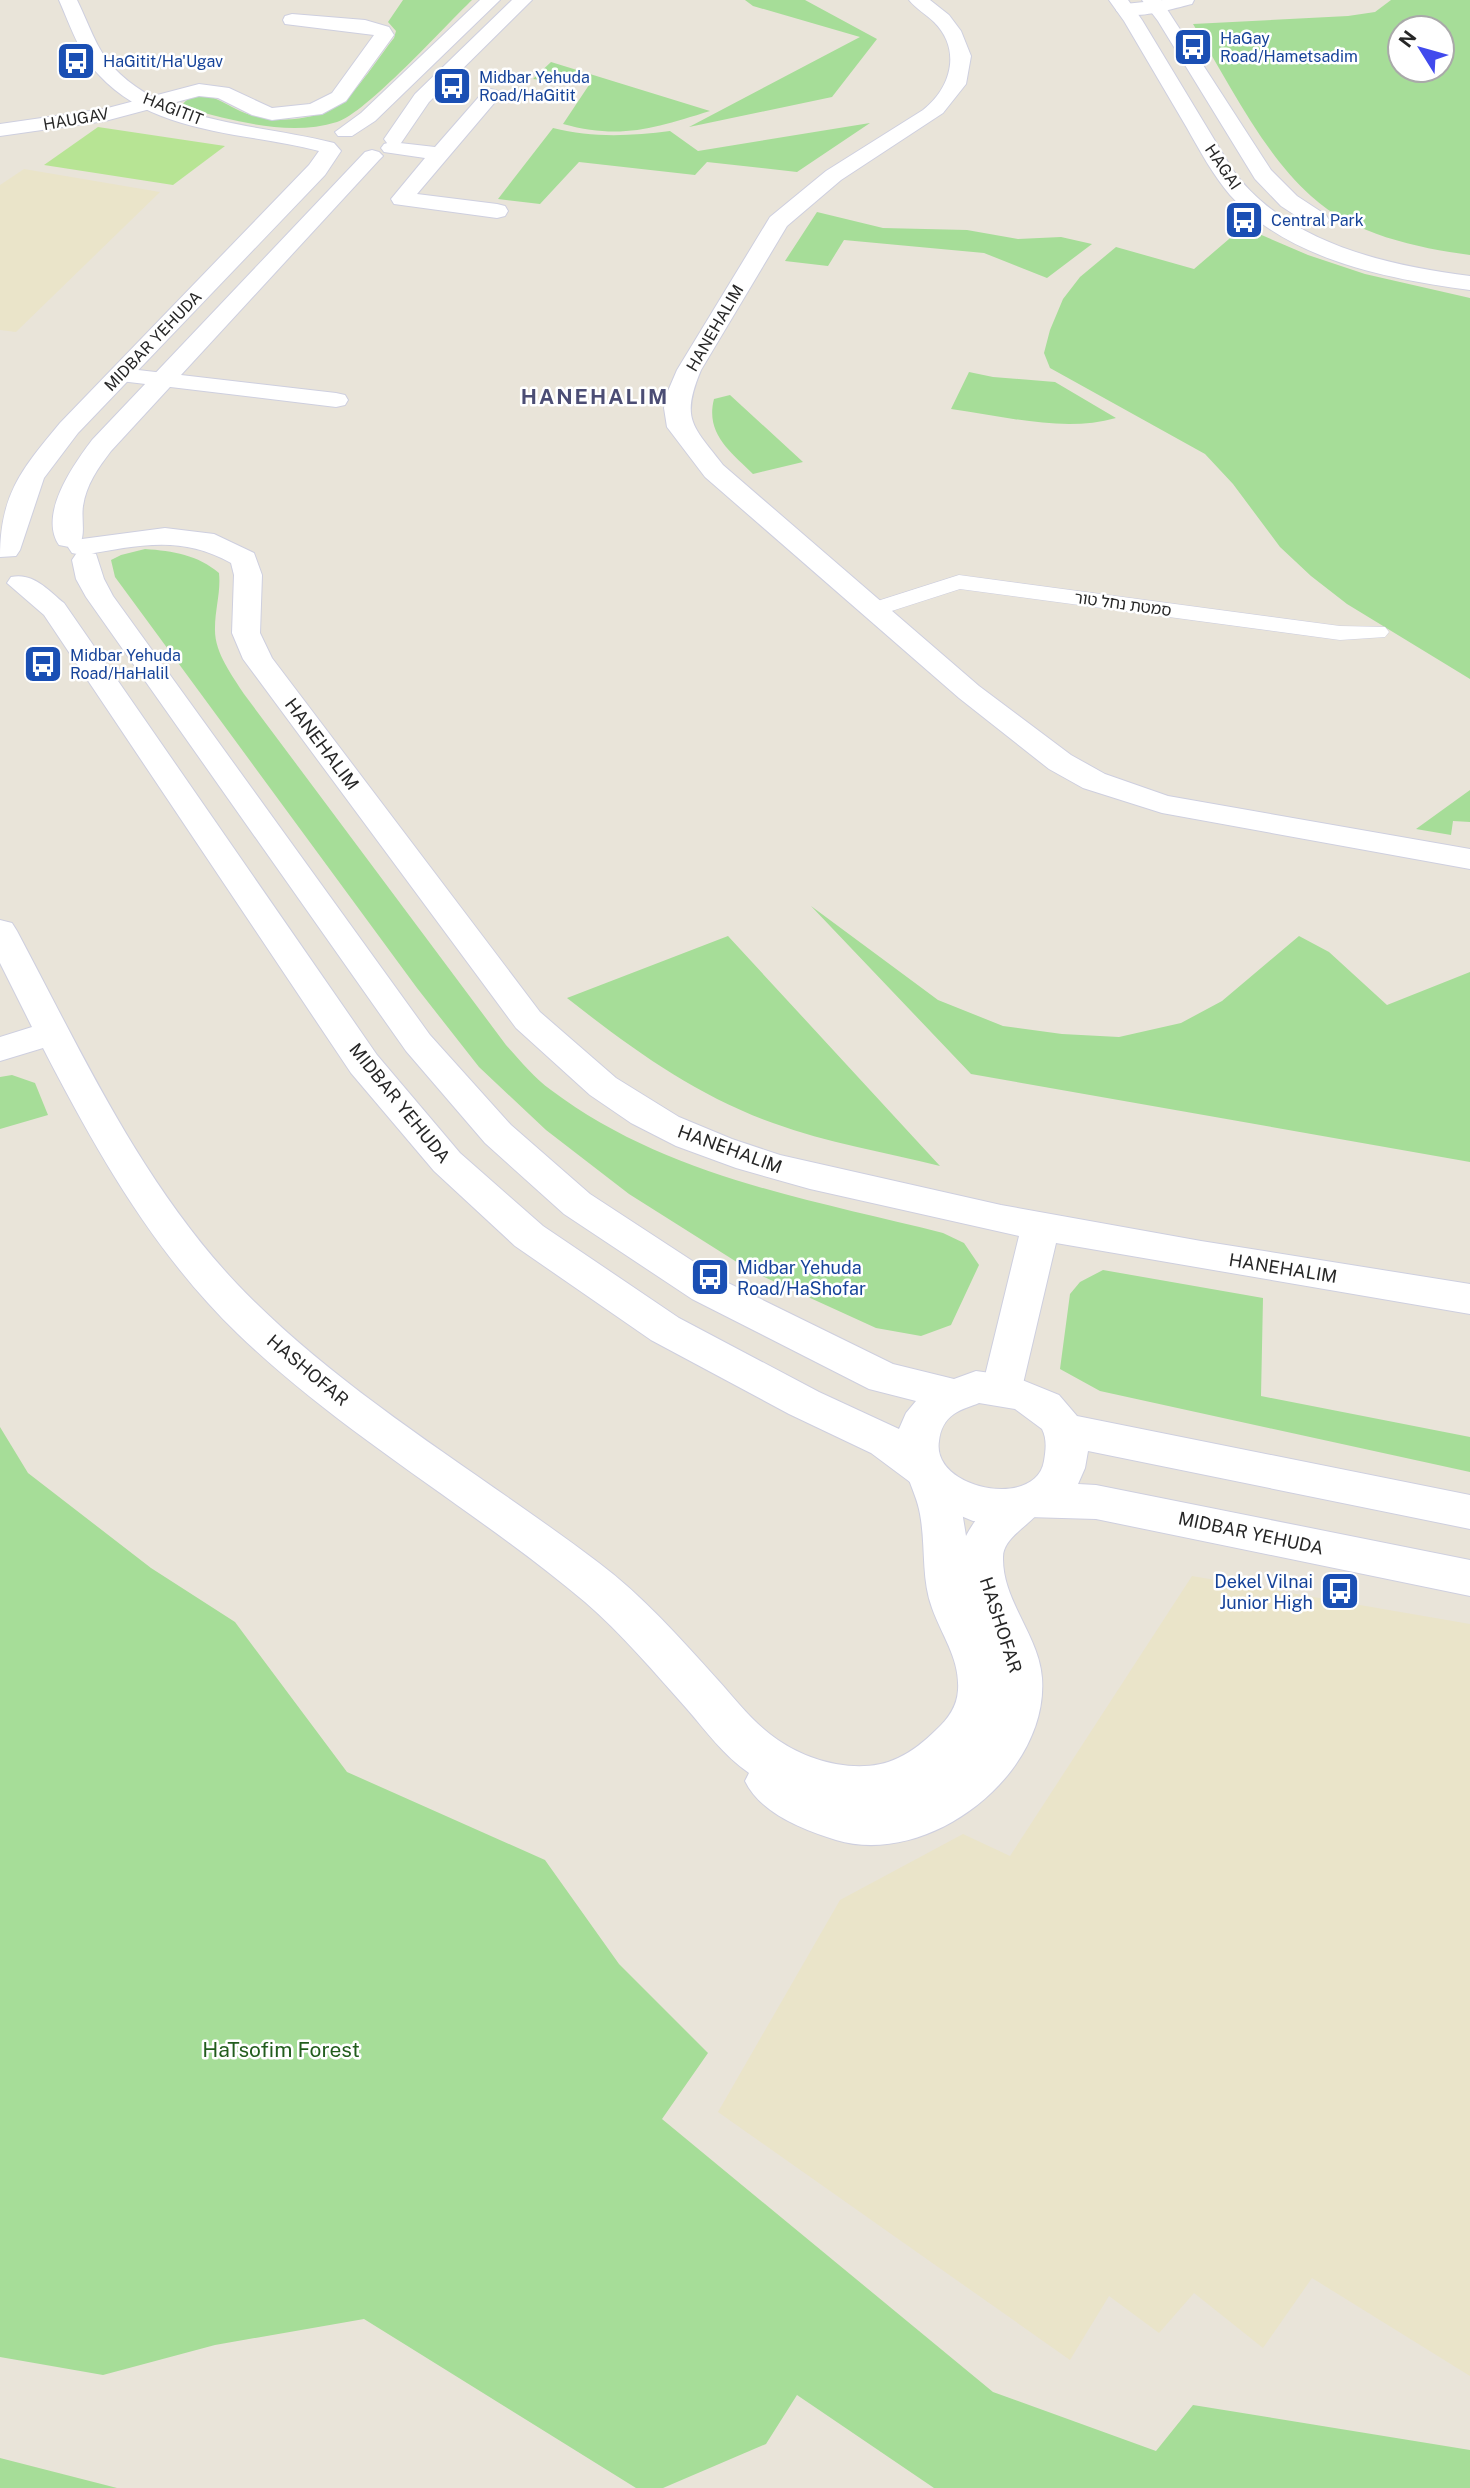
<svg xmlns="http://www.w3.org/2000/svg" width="1470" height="2488" viewBox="0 0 1470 2488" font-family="'Public Sans','Noto Sans Hebrew',sans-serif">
<rect width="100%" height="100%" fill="#e9e4d9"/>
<!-- education -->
<path fill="#eae4c9" d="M 24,169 L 160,192 L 16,332 L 0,330 L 0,185 Z
M 1192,1576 L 1470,1624 L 1470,2376 L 1312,2278 L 1263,2348 L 1194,2293 L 1159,2333 L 1109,2296 L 1070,2360 L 718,2112 L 840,1900 L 963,1834 L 1010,1856 Z"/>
<!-- green -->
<path fill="#a6dd98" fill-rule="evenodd" d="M 403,0 L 472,0 C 446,25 365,114 337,122 C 289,137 236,121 189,109 L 183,104 C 198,85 221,102 236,109 C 245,114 257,117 267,118 C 291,122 318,118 339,104 C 355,95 381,54 394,38 L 396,31 L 388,22 Z
M 745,0 L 805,0 L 877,39 L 832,97 L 689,127 L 860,37 L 753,6 Z
M 1391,0 L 1470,0 L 1470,255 C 1417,248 1352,234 1311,196 C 1262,152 1228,81 1193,24 L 1348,16 L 1375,12 ZM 1400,28 L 1442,28 L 1442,70 L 1400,70 Z
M 551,62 L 710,111 C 655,128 621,140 563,124 L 589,85 L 533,79 Z
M 870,123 L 797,172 L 707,162 L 695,175 L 579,162 L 540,204 L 498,199 L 553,128 C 592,138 631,136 670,131 L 698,151 Z
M 817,212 L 883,228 L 967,230 L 1018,239 L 1061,237 L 1092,244 L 1047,278 L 984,253 L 844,240 L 828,266 L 785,261 Z
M 1243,227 L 1308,255 L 1365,274 L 1470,298 L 1470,679 L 1347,604 L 1311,576 L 1280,547 L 1233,484 L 1205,454 L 1050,368 L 1044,353 L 1050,330 L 1063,299 L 1080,277 L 1116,247 L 1194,269 Z
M 969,372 L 993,377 L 1055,382 L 1116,418 C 1063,433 1005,416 951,409 Z
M 730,395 L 803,462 L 753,474 C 731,452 705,434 714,399 Z
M 145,549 C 173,551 198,555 219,573 C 221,592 215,609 215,628 C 214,652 232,675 244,694 L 506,1045 C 520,1060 534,1078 551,1090 C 665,1176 808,1199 943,1233 L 964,1243 L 979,1265 L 951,1325 L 921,1336 L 876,1328 L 751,1271 L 629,1194 L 546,1130 L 479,1067 L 417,988 L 115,577 L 111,560 L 121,555 Z
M 1470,790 L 1470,822 L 1453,821 L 1451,835 L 1416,829 Z
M 811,906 L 938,1000 L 1003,1026 L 1062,1034 L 1119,1037 L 1181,1023 L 1222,1001 L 1299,936 L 1329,952 L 1387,1005 L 1470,972 L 1470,1162 L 971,1074 Z
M 728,936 L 940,1166 C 885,1152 827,1143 773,1123 C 695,1095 632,1049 567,998 Z
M 12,1075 L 35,1083 L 48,1115 L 0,1129 L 0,1077 Z
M 1103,1270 L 1263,1298 L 1261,1396 L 1470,1437 L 1470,1472 L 1100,1391 L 1060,1369 L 1070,1294 L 1080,1282 Z
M 0,1427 L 28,1473 L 151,1568 L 235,1622 L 347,1772 L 545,1860 L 619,1964 L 708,2053 L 662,2119 L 993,2392 L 1156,2451 L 1193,2405 L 1470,2450 L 1470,2488 L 934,2488 L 797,2395 L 766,2444 L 663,2488 L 636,2488 L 364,2319 L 215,2345 L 103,2375 L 0,2357 Z
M 0,2458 L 117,2488 L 0,2488 Z"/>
<!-- pitch -->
<path fill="#b7e494" d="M 98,127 L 225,146 L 173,185 L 44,165 Z"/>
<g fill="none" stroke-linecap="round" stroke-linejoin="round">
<!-- pedestrian casing -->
<g stroke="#cecfdf" stroke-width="1">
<path id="pedestrian" d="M 959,575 L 1340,626 L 1385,627 L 1389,632 L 1385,637 L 1340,640 L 960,589 L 873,617 L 865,615 L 861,610 L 865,605 Z"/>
</g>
<!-- minor casing -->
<g stroke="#cecfdf" stroke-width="2">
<path id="minor" d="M 909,0 L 930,0 L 949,15 L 961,31 L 971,56 L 966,84 L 943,113 L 841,180 L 787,226 L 701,370 C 680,420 693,426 723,465 L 979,686 L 1071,755 L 1105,774 L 1168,796 L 1470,849 L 1470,869 L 1162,813 L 1083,788 L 1049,769 L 959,698 L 705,477 L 667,427 L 664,408 L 668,391 L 677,370 L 770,217 L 826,171 L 923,110 C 951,88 962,50 934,22 C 926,14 916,9 909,0 Z
M 1163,0 L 1194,0 L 1192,4 C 1175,8 1127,23 1116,10 L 1125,4 Z
M 292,14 L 365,20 L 389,27 L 394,35 L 346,101 L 322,114 L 272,120 L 252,115 L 218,98 L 199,96 L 105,121 L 0,136 L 0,124 L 104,109 L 199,84 L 229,88 L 272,108 L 310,104 L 332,93 L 374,35 L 285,24 L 283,20 L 285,16 Z
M 491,89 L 498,91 L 501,95 L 417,194 L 497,204 L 505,206 L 508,211 L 505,216 L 497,218 L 394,204 L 391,199 L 425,158 L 384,152 L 381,148 L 384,144 L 391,142 L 435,147 L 484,91 Z
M 121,368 L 336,393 L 345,395 L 348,400 L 345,405 L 336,407 L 112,380 L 109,375 L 112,370 Z
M 165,528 L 214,534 L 254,553 L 262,575 L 260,633 L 272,658 L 540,1012 L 616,1078 L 679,1117 L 732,1139 L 780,1155 L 1001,1205 L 1201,1241 L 1470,1284 L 1470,1314 L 1056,1243 L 1022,1388 L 1016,1399 L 1002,1404 L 988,1399 L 982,1388 L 1019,1236 L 810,1189 L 736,1168 L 676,1146 L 631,1123 L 590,1095 L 516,1028 L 243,659 L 232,633 L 234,575 L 231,563 C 180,534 137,546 82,555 L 72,553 L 68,547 L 72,541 L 82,539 Z
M 0,920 L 12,923 L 17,931 C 82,1053 140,1181 237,1284 C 341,1393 479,1472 599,1563 C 643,1596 680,1638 717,1679 C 736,1700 754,1724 778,1740 C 810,1762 861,1776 898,1758 C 913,1751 925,1741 936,1730 C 948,1719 957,1707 958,1690 C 960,1659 942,1636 932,1608 C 921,1578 926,1546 920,1514 C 918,1501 912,1489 908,1477 L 914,1465 L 929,1460 L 944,1465 L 961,1505 L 966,1536 C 975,1518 998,1490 1021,1488 C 1026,1488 1033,1491 1038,1493 L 1044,1505 C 1034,1524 1003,1536 1003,1557 C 1002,1601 1039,1635 1042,1678 C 1049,1775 928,1868 836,1840 C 804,1830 761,1814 745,1781 L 749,1773 C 724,1756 706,1731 687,1709 C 654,1672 622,1634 585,1602 C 473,1508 344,1436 238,1334 C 154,1253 96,1151 43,1048 L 0,1061 L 0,1037 L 32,1027 L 0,963 Z"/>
</g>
<!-- tertiary casing -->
<g stroke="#cecfdf" stroke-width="2">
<path id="tertiary" d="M 59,0 L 77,0 C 88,22 96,49 113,67 C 168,126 262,124 334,143 L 341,151 L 325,175 L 78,433 L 44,478 L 20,550 L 16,556 L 0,557 C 0,494 22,469 60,423 L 309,165 L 319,151 C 246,132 154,135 99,75 C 80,55 70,25 59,0 Z
M 480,0 L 500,0 L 375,121 L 352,136 L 338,136 L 335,132 L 361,113 Z
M 512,0 L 532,0 L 429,102 L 401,143 L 387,143 L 384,139 L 415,94 Z
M 1109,0 L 1128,0 L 1142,20 L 1232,169 C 1285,243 1385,265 1470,276 L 1470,290 C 1388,279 1288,260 1230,195 C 1213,175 1200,151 1187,128 C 1166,92 1145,57 1124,21 Z
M 1142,0 L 1161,0 L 1271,170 L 1297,196 L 1326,215 L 1329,220 L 1326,225 L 1310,225 L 1281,206 L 1255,179 L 1158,21 Z
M 372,150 L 379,152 L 383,156 L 379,160 L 111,451 C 98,468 86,485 83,506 C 81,519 86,535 79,545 L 69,547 L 59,545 C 38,514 74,464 92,440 L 365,152 Z
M 86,552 L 96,554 L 104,579 L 113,596 L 430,1035 L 511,1125 L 590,1194 L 720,1279 L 893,1364 L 954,1379 L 976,1371 L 1012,1376 L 1059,1395 L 1077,1416 L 1470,1495 L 1470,1529 L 1088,1451 L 1085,1468 L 1078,1484 L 1096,1485 L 1470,1560 L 1470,1596 L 1096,1519 L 1028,1517 L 1006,1523 L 973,1521 L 930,1503 L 910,1482 L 871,1453 L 789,1414 L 651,1340 L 515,1246 L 434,1171 L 351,1073 L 44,615 L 7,583 L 11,577 C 33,572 48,590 64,603 L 377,1055 L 460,1153 L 543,1226 L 679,1318 L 819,1392 L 899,1429 L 906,1413 L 916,1401 L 869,1389 L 692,1299 L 564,1214 L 485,1143 L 406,1051 L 86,597 L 76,579 L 72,560 L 76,554 ZM 979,1403 L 1015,1409 L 1042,1429 C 1047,1439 1046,1449 1044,1461 C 1036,1510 931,1489 939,1441 C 940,1430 945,1420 954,1414 C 961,1409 972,1406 979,1403 Z"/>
</g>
<!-- pedestrian -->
<use href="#pedestrian" fill="#fff" fill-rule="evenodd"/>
<!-- minor -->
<use href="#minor" fill="#fff" fill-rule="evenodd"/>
<!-- tertiary -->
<use href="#tertiary" fill="#fff" fill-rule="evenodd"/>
</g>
<!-- icons -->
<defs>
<g id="bus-square" transform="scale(2.0125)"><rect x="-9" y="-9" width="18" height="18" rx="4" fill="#1a4fb4" stroke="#fff"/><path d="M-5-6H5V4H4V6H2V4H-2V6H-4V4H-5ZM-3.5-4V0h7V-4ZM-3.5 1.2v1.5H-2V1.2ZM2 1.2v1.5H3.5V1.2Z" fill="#fff"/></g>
</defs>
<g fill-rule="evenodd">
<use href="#bus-square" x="1193" y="47"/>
<use href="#bus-square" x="76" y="61"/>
<use href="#bus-square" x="452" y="86"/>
<use href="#bus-square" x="1244" y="220"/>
<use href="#bus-square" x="43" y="664"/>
<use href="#bus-square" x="710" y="1277"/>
<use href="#bus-square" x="1340" y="1591"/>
</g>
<g text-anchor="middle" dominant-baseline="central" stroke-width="5" stroke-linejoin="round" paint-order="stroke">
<!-- far-transit labels -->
<g font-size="16" fill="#164399" stroke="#fff" text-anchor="start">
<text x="1220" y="38">HaGay<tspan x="1220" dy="18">Road/Hametsadim</tspan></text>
<text x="103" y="61">HaGitit/Ha'Ugav</text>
<text x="479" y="77">Midbar Yehuda<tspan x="479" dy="18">Road/HaGitit</tspan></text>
<text x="1271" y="220">Central Park</text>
<text x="70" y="655">Midbar Yehuda<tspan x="70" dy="18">Road/HaHalil</tspan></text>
</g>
<!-- far-street labels -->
<g font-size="16" fill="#272727" stroke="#fff">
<text transform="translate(173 109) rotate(21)">HAGITIT</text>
<text transform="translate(76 119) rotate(-10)">HAUGAV</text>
<text transform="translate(1223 167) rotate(56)">HAGAI</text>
<text transform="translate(715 328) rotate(-60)">HANEHALIM</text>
<text transform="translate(153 341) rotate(-46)">MIDBAR YEHUDA</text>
<text transform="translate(1123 604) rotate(8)">סמטת נחל טור</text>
</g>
<!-- street labels -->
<g font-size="18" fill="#272727" stroke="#fff">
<text transform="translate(322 744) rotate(53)">HANEHALIM</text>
<text transform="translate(400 1103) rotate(51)">MIDBAR YEHUDA</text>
<text transform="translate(730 1149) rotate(20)">HANEHALIM</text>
<text transform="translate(1283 1268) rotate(9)">HANEHALIM</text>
<text transform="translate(308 1370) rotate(40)">HASHOFAR</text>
<text transform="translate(1251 1533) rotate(12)">MIDBAR YEHUDA</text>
<text transform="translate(1001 1625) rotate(72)">HASHOFAR</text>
</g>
<!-- transit labels -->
<g font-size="18" fill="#164399" stroke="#fff" text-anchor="start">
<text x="737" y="1267">Midbar Yehuda<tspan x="737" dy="21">Road/HaShofar</tspan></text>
<text x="1313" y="1581" text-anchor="end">Dekel Vilnai<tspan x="1313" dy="21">Junior High</tspan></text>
</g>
<!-- far-district labels -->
<g font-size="21" font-weight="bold" letter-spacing="2" fill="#4b4d74" stroke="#fff">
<text x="595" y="396">HANEHALIM</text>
</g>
<!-- near-park labels -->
<g font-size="21" fill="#225d1d" stroke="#fff">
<text x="281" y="2049">HaTsofim Forest</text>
</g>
</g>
<!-- north arrow -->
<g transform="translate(1421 49) rotate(307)"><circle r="33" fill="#ffffff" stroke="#a9a9a9" stroke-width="2"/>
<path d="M0-5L12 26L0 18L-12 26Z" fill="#414aed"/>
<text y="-10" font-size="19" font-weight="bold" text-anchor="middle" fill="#272727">N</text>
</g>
</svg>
